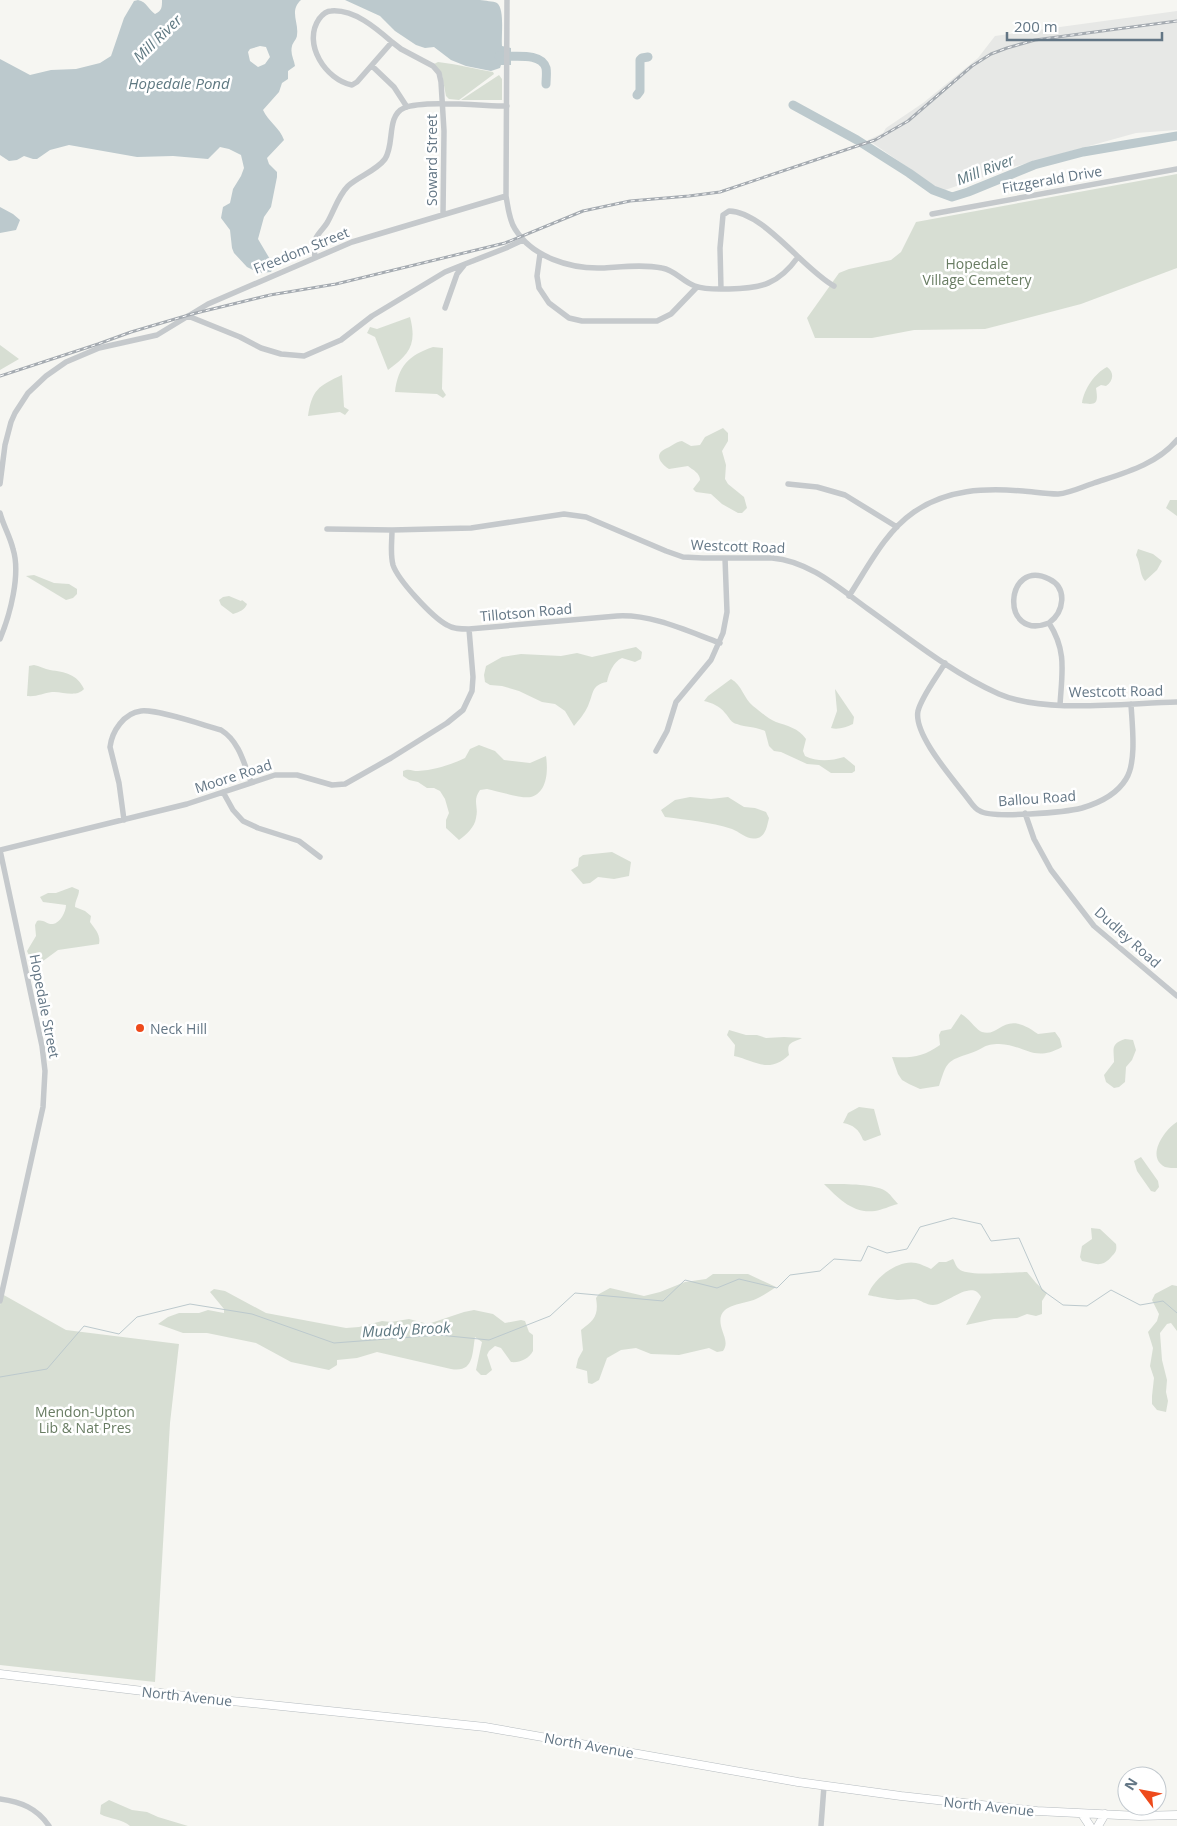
<svg xmlns="http://www.w3.org/2000/svg" width="1177" height="1826" viewBox="0 0 1177 1826" font-family="'Open Sans',sans-serif">
<rect width="100%" height="100%" fill="#f6f6f2"/>
<!-- built -->
<path fill="#e7e8e6" d="M 1177,11 L 1177,130 L 1136,133 L 1013,167 L 942,191 L 868,140 L 883,133 L 886,128 L 923,103 L 978,58 L 995,36 Z"/>
<!-- green -->
<path fill="#d7ded3" d="M 438,62 C 457,64 475,69 493,72 L 494,74 L 459,100 L 449,99 L 446,96 L 442,75 L 434,64 Z
M 499,75 L 502,79 L 502,100 L 461,100 Z
M 1177,174 L 1177,268 L 1081,304 L 985,329 L 914,330 L 872,338 L 815,338 L 807,318 L 839,273 L 849,269 L 891,260 L 901,252 L 916,222 Z
M 410,317 C 417,344 410,354 388,370 L 375,337 L 367,333 L 370,327 L 377,329 Z
M 0,345 L 19,359 L 0,370 Z
M 433,347 L 443,348 L 442,389 L 446,395 L 443,398 L 437,394 L 395,392 C 398,366 409,355 433,347 Z
M 1107,367 C 1115,373 1113,381 1106,386 L 1101,385 L 1096,388 C 1098,402 1098,406 1082,403 C 1084,389 1095,373 1107,367 Z
M 342,375 L 344,407 L 349,410 L 345,415 L 340,412 L 308,416 C 312,390 318,386 342,375 Z
M 723,428 L 728,433 L 728,441 L 722,451 L 726,465 L 725,479 L 728,484 L 744,497 L 747,508 L 742,513 L 738,513 L 722,504 L 711,494 L 696,492 L 693,489 L 700,480 C 700,473 693,470 688,466 L 669,469 C 660,463 653,454 667,448 C 672,446 675,442 682,441 L 691,446 L 700,445 L 705,437 Z
M 1170,500 L 1177,500 L 1177,516 L 1166,508 Z
M 1138,549 L 1153,554 L 1162,561 L 1157,570 L 1145,581 C 1139,574 1141,564 1136,555 Z
M 34,575 L 54,583 L 69,584 L 77,589 L 77,594 L 73,598 L 66,600 L 26,576 Z
M 229,596 L 241,601 L 242,600 L 247,604 C 245,610 239,612 233,614 L 221,605 L 219,600 L 223,597 Z
M 636,647 L 642,652 L 641,659 L 635,662 L 622,658 C 613,662 609,673 607,682 C 591,685 594,693 588,706 C 585,713 579,720 574,726 L 565,711 L 555,704 L 542,702 L 519,691 L 502,686 L 490,685 L 485,682 L 484,675 L 486,666 L 502,657 L 521,654 L 561,656 L 577,653 L 592,657 Z
M 34,665 C 39,666 45,669 50,670 C 65,672 77,674 84,689 C 76,698 62,691 52,692 C 43,693 37,697 27,696 L 29,666 Z
M 731,679 C 742,685 744,699 753,706 C 760,711 768,719 776,722 C 788,726 798,728 806,739 L 803,751 L 805,756 C 817,762 831,761 844,757 L 855,766 L 855,771 L 852,773 L 831,773 L 819,765 L 807,764 L 781,752 L 774,751 L 769,746 L 765,731 C 754,726 747,728 737,724 C 731,723 729,717 725,713 C 720,706 712,703 704,701 L 708,696 Z
M 835,689 L 854,717 L 853,724 C 847,727 838,730 831,728 L 837,711 Z
M 479,745 L 495,751 L 504,760 L 530,763 L 546,756 C 548,769 548,792 531,797 C 522,799 497,791 487,789 L 480,790 C 472,801 479,806 476,818 C 475,827 466,835 459,840 L 446,828 L 446,820 L 449,813 L 445,799 L 440,791 L 434,788 L 427,788 L 418,782 L 409,780 L 403,776 L 403,771 C 409,768 412,771 418,771 C 435,770 450,765 465,758 L 470,749 Z
M 690,797 L 711,799 L 728,797 L 744,807 L 755,808 L 766,812 L 769,818 C 767,826 766,835 758,838 C 748,841 740,832 732,829 C 710,822 688,820 665,817 L 661,810 L 675,800 Z
M 612,852 L 631,862 L 629,876 L 614,879 L 598,877 L 590,883 L 583,884 L 571,870 L 578,866 L 579,858 L 583,855 Z
M 72,887 L 79,890 C 79,896 75,900 75,907 L 85,911 L 91,916 L 90,922 C 95,929 101,935 99,944 L 58,950 L 39,964 L 33,965 L 27,951 L 36,936 L 35,925 L 37,921 C 44,919 47,925 53,924 C 60,923 66,912 66,905 L 43,902 L 40,897 L 48,893 L 56,893 Z
M 961,1014 C 970,1019 976,1030 982,1032 C 1001,1038 1003,1008 1038,1034 L 1055,1032 L 1060,1039 L 1062,1047 C 1033,1063 1026,1045 999,1044 C 984,1044 983,1049 971,1053 C 946,1061 947,1062 939,1086 L 920,1089 L 909,1084 L 902,1080 L 898,1074 L 892,1057 C 912,1058 923,1057 940,1045 L 939,1035 L 941,1031 L 951,1029 Z
M 729,1030 L 746,1035 L 757,1035 L 766,1038 L 784,1037 L 802,1038 C 792,1043 786,1042 789,1055 C 769,1074 756,1061 734,1056 L 735,1045 L 727,1035 Z
M 1125,1039 L 1133,1040 L 1136,1050 L 1132,1060 L 1126,1067 L 1125,1082 L 1119,1087 L 1114,1088 L 1106,1082 L 1104,1075 L 1114,1062 C 1114,1049 1110,1044 1125,1039 Z
M 859,1107 L 874,1109 L 881,1135 L 865,1141 L 863,1140 C 859,1129 853,1125 843,1123 L 848,1113 Z
M 1177,1122 L 1177,1168 C 1174,1168 1168,1168 1165,1167 C 1145,1157 1165,1129 1177,1122 Z
M 1141,1157 L 1158,1181 L 1159,1187 L 1155,1192 L 1151,1191 L 1137,1171 L 1134,1161 Z
M 824,1184 C 838,1184 877,1183 887,1192 C 891,1195 894,1200 898,1204 C 890,1206 882,1210 875,1211 C 853,1214 838,1198 824,1184 Z
M 1091,1228 L 1100,1229 L 1116,1244 C 1117,1250 1116,1252 1112,1256 C 1102,1268 1096,1264 1082,1261 L 1080,1257 L 1082,1246 L 1092,1239 Z
M 953,1259 C 955,1262 956,1267 959,1269 C 967,1277 1014,1272 1027,1272 L 1036,1283 L 1047,1293 L 1042,1301 L 1042,1314 L 1036,1316 L 1027,1314 L 1017,1318 L 994,1319 L 966,1325 L 981,1297 C 972,1278 946,1305 933,1305 C 926,1305 921,1300 914,1299 C 909,1299 904,1300 898,1300 C 894,1300 871,1296 868,1295 C 873,1279 898,1259 916,1263 C 921,1264 927,1267 931,1269 L 939,1262 L 946,1262 Z
M 713,1274 L 748,1274 L 776,1287 C 770,1291 763,1296 756,1299 C 743,1305 716,1303 721,1326 C 723,1335 729,1343 723,1351 L 717,1352 L 709,1348 L 679,1355 L 651,1354 L 636,1348 L 621,1350 L 607,1358 L 599,1380 L 592,1384 L 588,1383 L 587,1371 L 576,1368 L 578,1359 L 583,1350 L 581,1330 C 594,1320 599,1316 596,1298 L 599,1294 L 610,1288 L 644,1296 L 660,1292 L 685,1282 L 706,1279 Z
M 1172,1285 L 1177,1286 L 1177,1331 L 1171,1323 L 1167,1324 L 1160,1333 L 1162,1360 L 1167,1380 L 1166,1392 L 1168,1401 L 1166,1412 L 1157,1410 L 1152,1404 L 1152,1396 L 1154,1378 L 1150,1366 L 1153,1348 L 1148,1332 L 1157,1321 L 1159,1314 L 1152,1300 L 1155,1294 Z
M 214,1289 L 225,1291 L 266,1313 L 346,1328 L 359,1327 L 382,1321 L 391,1322 L 409,1319 L 428,1324 L 464,1312 L 474,1310 L 493,1314 L 505,1323 L 521,1320 L 525,1321 L 529,1332 L 533,1335 L 533,1351 C 529,1359 519,1363 511,1362 L 501,1348 L 495,1346 L 489,1351 L 487,1355 L 492,1370 L 486,1375 L 481,1375 L 476,1370 L 482,1342 L 475,1337 C 472,1354 474,1373 451,1369 L 377,1352 L 357,1358 L 337,1360 L 337,1365 L 329,1370 L 291,1362 L 256,1343 L 207,1333 L 183,1333 L 158,1324 L 168,1317 L 179,1313 L 199,1313 L 208,1310 L 224,1313 L 224,1309 L 210,1292 Z
M 2,1294 L 66,1330 L 179,1344 L 170,1423 L 155,1682 L 0,1665 L 0,1305 Z
M 109,1800 L 132,1810 L 147,1812 L 158,1817 L 188,1826 L 130,1826 C 123,1819 109,1819 100,1814 L 101,1805 Z"/>
<!-- water -->
<path fill="#bcc9cd" fill-rule="evenodd" d="M 138,0 C 147,2 148,9 155,14 C 162,11 162,7 162,0 L 301,0 C 289,11 299,22 297,35 C 297,39 293,42 292,46 C 290,54 294,59 295,66 L 288,71 L 288,79 L 282,83 L 279,92 L 263,110 C 268,121 280,128 284,140 L 267,158 L 269,164 L 277,172 L 277,177 L 271,207 L 264,217 L 258,239 L 274,266 L 271,272 L 259,273 L 247,267 L 234,253 L 232,248 L 230,230 L 221,218 L 223,207 L 230,203 L 233,189 L 241,176 L 244,168 L 241,155 L 229,149 L 220,147 L 208,159 L 173,156 L 137,157 L 69,145 L 50,150 L 37,159 L 33,159 L 24,156 L 17,160 L 9,161 L 0,155 L 0,59 L 30,75 L 51,70 L 76,69 L 100,63 L 111,56 L 124,18 L 134,1 ZM 260,46 L 266,47 L 270,57 L 265,64 L 258,67 L 250,61 L 248,52 L 250,49 Z
M 345,0 L 480,0 C 485,1 493,1 497,3 C 505,9 501,36 502,46 L 511,48 L 511,65 L 501,65 L 500,68 L 491,71 L 466,66 L 451,60 L 434,47 L 425,48 L 416,45 L 395,31 L 380,16 Z
M 0,207 L 13,214 L 20,220 L 16,230 L 0,233 Z"/>
<g fill="none" stroke-linecap="round" stroke-linejoin="round">
<!-- stream -->
<path stroke="#bcc9cd" stroke-width="1" d="M 0,1377 L 47,1369 L 84,1326 L 119,1334 L 137,1317 L 190,1304 L 252,1314 L 334,1343 L 439,1335 L 489,1340 L 550,1316 L 575,1293 L 663,1301 L 685,1280 L 717,1288 L 739,1279 L 777,1288 L 790,1275 L 820,1271 L 834,1259 L 861,1261 L 868,1246 L 887,1253 L 907,1249 L 920,1227 L 953,1218 L 981,1224 L 991,1241 L 1019,1238 L 1042,1290 L 1063,1305 L 1087,1306 L 1111,1290 L 1140,1305 L 1163,1301 L 1177,1313"/>
<!-- river -->
<path stroke="#bcc9cd" stroke-width="9" d="M 499,56 C 511,58 541,51 546,68 C 547,73 546,79 546,84
M 637,95 L 640,91 L 640,60 L 642,58 L 648,57
M 793,105 L 857,140 L 909,173 L 933,190 L 952,197 L 968,192 L 1034,165 L 1083,152 L 1177,136"/>
<!-- secondary casing -->
<g stroke="#b5bbbf" stroke-width="9">
<path id="secondary" d="M 0,1674 L 202,1698 L 485,1727 L 798,1782 L 901,1796 L 1037,1811 L 1139,1816 L 1177,1815
M 1082,1814 L 1090,1826
M 1098,1826 L 1105,1814"/>
</g>
<!-- street -->
<path stroke="#c5c9cc" stroke-width="5.5" d="M 507,0 L 506,196 C 508,207 509,220 515,229 C 532,257 570,269 602,268 C 621,267 643,264 662,268 C 675,270 683,282 695,286 C 706,290 718,289 729,289 C 761,288 778,285 798,257
M 392,42 C 376,28 354,9 331,11 C 326,11 322,15 319,19 C 302,44 326,80 352,85 L 357,82 L 392,42 L 401,49 L 433,66 L 439,73 L 441,82 L 444,131 L 443,215
M 372,66 L 394,87 L 407,107
M 932,214 L 1177,169
M 540,254 L 537,276 L 539,288 L 549,303 L 569,318 L 582,321 L 657,321 L 671,314 L 697,287
M 315,257 C 314,250 314,245 316,238 C 319,232 324,228 327,223 C 334,211 338,196 348,186 C 359,176 376,171 385,159 C 395,144 386,116 404,108 C 424,100 484,106 507,106
M 721,289 L 720,248 L 723,215 L 729,211 C 764,212 803,269 834,286
M 445,308 L 457,274 L 465,264 L 506,248 L 523,240
M 188,316 L 240,337 L 261,348 L 281,354 L 304,356 L 341,340 L 372,316 L 445,272 L 465,264
M 0,484 L 5,445 L 11,422 L 15,413 L 28,393 L 46,376 L 66,362 L 99,348 L 157,335 L 208,304 L 352,242 L 506,196
M 788,484 L 817,487 L 845,495 L 897,527
M 0,513 C 3,525 10,536 13,549 C 21,574 10,615 0,639
M 327,529 L 392,530 L 471,528 L 564,514 L 586,517 L 666,551 L 683,557 L 703,558 L 772,558 C 809,561 839,588 868,609 C 910,639 952,673 999,694 C 1045,714 1126,703 1177,702
M 392,530 C 392,542 390,554 393,565 C 398,580 432,617 447,625 C 453,629 461,629 469,629 L 617,616 C 652,614 687,631 720,643
M 849,596 C 868,567 885,532 914,512 C 947,489 985,488 1023,491 C 1035,492 1046,494 1058,494 C 1070,493 1082,487 1094,483 C 1124,473 1156,465 1177,440
M 1049,623 C 1064,612 1068,588 1049,579 C 1005,557 999,642 1049,623 C 1067,651 1062,672 1060,705
M 945,663 C 937,677 922,696 918,711 C 913,735 955,781 969,800 C 972,804 975,809 980,811 C 992,819 1067,812 1082,808 C 1099,803 1117,794 1126,779 C 1137,762 1132,724 1131,704
M 656,751 L 667,731 L 676,702 L 711,660 L 723,633 L 727,612 L 725,558
M 223,792 L 233,810 L 243,821 L 258,828 L 299,841 L 320,857
M 1025,813 L 1034,839 L 1051,870 L 1094,926 L 1177,996
M 124,820 L 119,783 L 110,747 C 112,731 124,713 141,711 C 157,709 203,725 221,730 C 239,741 244,763 251,782
M 0,850 L 187,804 L 275,775 L 297,775 L 332,785 L 345,784 L 391,758 L 447,723 L 463,710 L 472,691 L 473,677 L 469,629
M 0,850 L 42,1046 L 45,1071 L 43,1107 L 0,1301
M 0,1799 C 21,1802 37,1808 49,1826
M 821,1826 L 824,1786"/>
<!-- secondary -->
<use href="#secondary" stroke="#fff" stroke-width="8"/>
<!-- rail casing -->
<g stroke="#a5abb1" stroke-width="3">
<path id="rail" d="M 0,376 L 98,344 L 131,332 L 192,314 L 270,295 L 336,284 L 505,243 L 583,211 L 630,201 L 689,196 L 720,192 L 875,140 L 908,121 L 972,66 L 991,54 L 1007,48 L 1035,40 L 1177,21"/>
</g>
<!-- rail -->
<use href="#rail" stroke="#fff" stroke-width="1" stroke-dasharray="4" stroke-linecap="butt"/>
</g>
<!-- markers -->
<circle fill="#ee4a1b" stroke="#fff" stroke-width="2" cx="140" cy="1028" r="5"/>
<g text-anchor="middle" dominant-baseline="central" stroke-width="5" stroke-linejoin="round" paint-order="stroke">
<!-- street labels -->
<g font-size="14" fill="#637685" stroke="#fff">
<text transform="translate(431 160) rotate(-90)">Soward Street</text>
<text transform="translate(1052 179) rotate(-10)">Fitzgerald Drive</text>
<text transform="translate(301 250) rotate(-22)">Freedom Street</text>
<text transform="translate(738 546) rotate(2)">Westcott Road</text>
<text transform="translate(526 612) rotate(-5)">Tillotson Road</text>
<text transform="translate(1116 691) rotate(-1)">Westcott Road</text>
<text transform="translate(233 776) rotate(-18)">Moore Road</text>
<text transform="translate(1037 798) rotate(-4)">Ballou Road</text>
<text transform="translate(1128 937) rotate(42)">Dudley Road</text>
<text transform="translate(45 1006) rotate(79)">Hopedale Street</text>
<text transform="translate(187 1696) rotate(6)">North Avenue</text>
<text transform="translate(589 1745) rotate(10)">North Avenue</text>
<text transform="translate(989 1806) rotate(6)">North Avenue</text>
</g>
<!-- park labels -->
<g font-size="14" fill="#687c62" stroke="#fff">
<text x="977" y="263">Hopedale<tspan x="977" dy="16">Village Cemetery</tspan></text>
<text x="85" y="1411">Mendon-Upton<tspan x="85" dy="16">Lib &amp; Nat Pres</tspan></text>
</g>
<!-- poi labels -->
<g font-size="14" fill="#637685" stroke="#fff" text-anchor="start">
<text x="150" y="1028">Neck Hill</text>
</g>
<!-- water labels -->
<g font-size="15" font-style="italic" fill="#5f7982" stroke="#fff">
<text transform="translate(157 38) rotate(-44)">Mill River</text>
<text x="179" y="83">Hopedale Pond</text>
<text transform="translate(985 169) rotate(-21)">Mill River</text>
<text transform="translate(406 1329) rotate(-3)">Muddy Brook</text>
</g>
</g>
<!-- north arrow -->
<g transform="translate(1142 1791) rotate(302)"><circle r="24" fill="#ffffff" stroke="#c1c8ce"/>
<path d="M0-4L9 19L0 12L-9 19Z" fill="#ee4a1b"/>
<text y="-8" font-size="14" font-weight="bold" text-anchor="middle" fill="#637685">N</text>
</g>
<!-- scale -->
<path d="M1007 32v8h155v-8" fill="none" stroke="#637685" stroke-width="2.5"/>
<text x="1014" y="32" font-size="15" fill="#637685" stroke="#ffffff" stroke-width="4" paint-order="stroke">200 m</text>
</svg>
